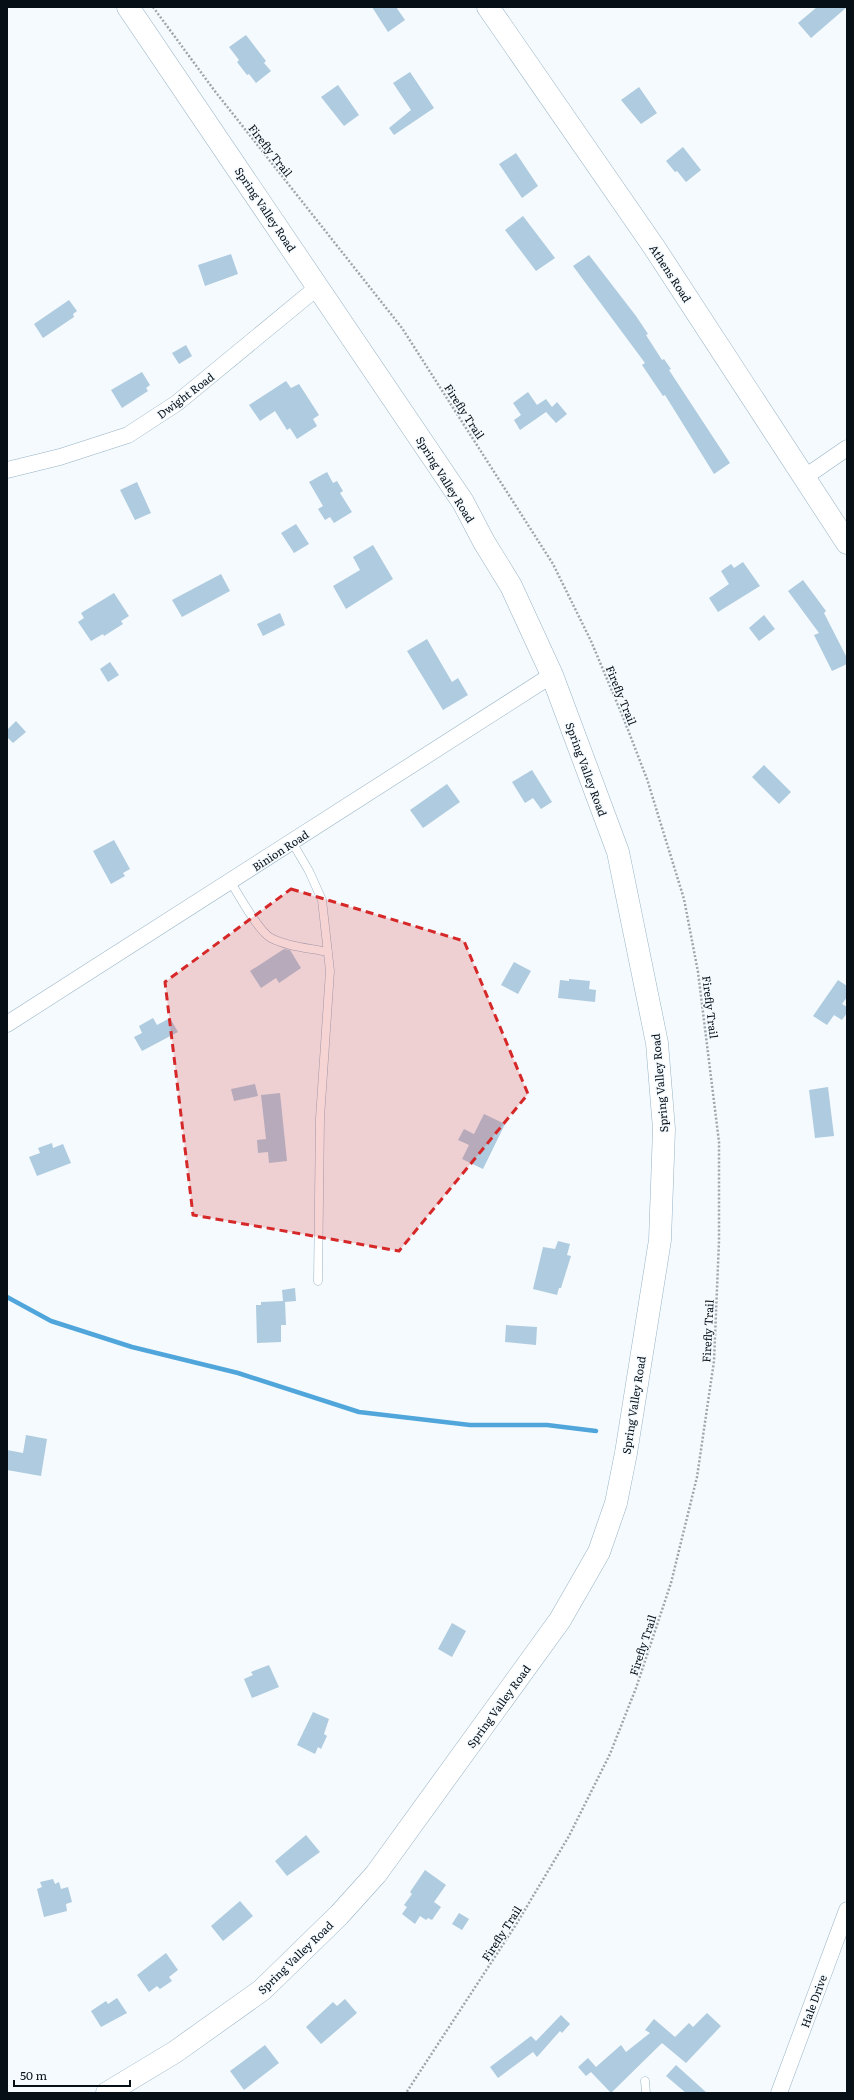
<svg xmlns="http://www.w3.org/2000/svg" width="854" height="2100" viewBox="0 0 854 2100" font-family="Literata,serif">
<rect width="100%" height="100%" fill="#f4fafe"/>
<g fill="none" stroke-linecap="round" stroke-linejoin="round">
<!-- stream -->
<path stroke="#50a6db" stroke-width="4.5" d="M 7,1297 L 51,1321 L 132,1347 L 238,1373 L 359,1412 L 470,1425 L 547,1425 L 596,1431"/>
</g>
<!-- building -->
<path fill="#afcbdf" d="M 372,7 L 396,7 L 405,20 L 388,32 Z
M 817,7 L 847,7 L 811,38 L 798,23 Z
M 246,35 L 266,61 L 264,63 L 271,71 L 256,83 L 249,74 L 247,75 L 237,62 L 239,60 L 229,47 Z
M 410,72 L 434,108 L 394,135 L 389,128 L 411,110 L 393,83 Z
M 338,85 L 359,115 L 344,126 L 321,97 Z
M 639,87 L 657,113 L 641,124 L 621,100 Z
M 683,147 L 701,170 L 686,182 L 677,171 L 675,172 L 666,161 Z
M 516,153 L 538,186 L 522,198 L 499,164 Z
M 523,216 L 555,258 L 536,271 L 505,230 Z
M 231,254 L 238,274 L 205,286 L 198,265 Z
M 589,255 L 636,316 L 648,334 L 646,335 L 662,360 L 664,359 L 671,369 L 669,370 L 730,463 L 714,474 L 665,395 L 663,396 L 642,365 L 645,363 L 573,266 Z
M 69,300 L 77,311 L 73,314 L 74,317 L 43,338 L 34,324 Z
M 186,345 L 192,356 L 179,364 L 172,353 Z
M 142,372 L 150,385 L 146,388 L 148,391 L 122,408 L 111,390 Z
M 286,381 L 291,388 L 299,384 L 319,415 L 313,419 L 317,426 L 297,439 L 290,428 L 287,430 L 275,411 L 260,421 L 249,405 Z
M 528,392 L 537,405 L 546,399 L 552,407 L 557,402 L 567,414 L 556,423 L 546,412 L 520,430 L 514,420 L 521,415 L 513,403 Z
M 327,472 L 333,483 L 337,481 L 343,491 L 340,493 L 352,512 L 334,523 L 330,517 L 325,520 L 318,509 L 323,506 L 309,482 Z
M 137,482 L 151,513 L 135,520 L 120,490 Z
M 296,524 L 309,544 L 294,553 L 281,533 Z
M 373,545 L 393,579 L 346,609 L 333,586 L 360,570 L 353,557 Z
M 743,562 L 760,586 L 718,612 L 709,598 L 729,584 L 721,571 L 731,564 L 734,568 Z
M 221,574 L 230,591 L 182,617 L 172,600 Z
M 803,580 L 826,611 L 824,613 L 847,658 L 847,664 L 832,671 L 814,635 L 819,633 L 788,591 Z
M 114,593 L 129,616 L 121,621 L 123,624 L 104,636 L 103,634 L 91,641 L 78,622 L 84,618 L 81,613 Z
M 280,613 L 285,625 L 263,636 L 257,624 Z
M 764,615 L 775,629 L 759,641 L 749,628 Z
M 427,639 L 452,682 L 458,678 L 468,695 L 443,710 L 407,651 Z
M 110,662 L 119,675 L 108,682 L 100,669 Z
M 16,721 L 26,732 L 13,743 L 7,737 L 7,730 Z
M 764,765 L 791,792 L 779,804 L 752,777 Z
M 532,770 L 552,802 L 541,809 L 533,798 L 525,803 L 512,782 Z
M 447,784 L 460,802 L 423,828 L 410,810 Z
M 114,840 L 130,869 L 123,873 L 125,876 L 111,884 L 93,851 Z
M 284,949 L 290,950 L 301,968 L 279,983 L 276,978 L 261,988 L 250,971 Z
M 514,962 L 531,971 L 518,994 L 501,985 Z
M 569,979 L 590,981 L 589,989 L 596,990 L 595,1002 L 558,998 L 560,980 L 569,981 Z
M 838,980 L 847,986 L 847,997 L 842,1004 L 847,1007 L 847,1013 L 842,1020 L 834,1015 L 827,1025 L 813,1016 Z
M 153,1018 L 157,1025 L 170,1018 L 178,1032 L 142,1051 L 134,1037 L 142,1033 L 139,1026 Z
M 255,1084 L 258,1096 L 234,1101 L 231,1089 Z
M 828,1087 L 834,1136 L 815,1138 L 809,1090 Z
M 280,1093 L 287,1161 L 269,1163 L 268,1152 L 258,1153 L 257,1140 L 266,1139 L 261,1095 Z
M 484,1114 L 505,1124 L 483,1169 L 462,1159 L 469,1145 L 458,1140 L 464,1129 L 474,1134 Z
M 52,1143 L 53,1148 L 63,1144 L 71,1163 L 37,1176 L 29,1157 L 40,1153 L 38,1148 Z
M 558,1241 L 570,1244 L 567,1255 L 571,1256 L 561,1288 L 559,1288 L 557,1295 L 533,1289 L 543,1247 L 555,1249 Z
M 295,1288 L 296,1301 L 285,1302 L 286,1325 L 281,1325 L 281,1342 L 257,1343 L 256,1305 L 261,1305 L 261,1302 L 283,1301 L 282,1290 Z
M 506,1325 L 537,1327 L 536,1345 L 505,1342 Z
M 26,1435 L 47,1439 L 41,1476 L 7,1470 L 7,1450 L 23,1453 Z
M 452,1623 L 466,1631 L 452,1657 L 438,1649 Z
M 269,1665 L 279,1687 L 252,1698 L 244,1679 L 253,1675 L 251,1672 Z
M 313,1712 L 329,1719 L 324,1734 L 327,1736 L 321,1749 L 318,1747 L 315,1754 L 297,1745 Z
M 306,1835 L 320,1852 L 287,1876 L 275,1861 Z
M 425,1870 L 446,1885 L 434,1902 L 441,1907 L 432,1920 L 428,1918 L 426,1920 L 420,1916 L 415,1924 L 402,1914 L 407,1907 L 404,1905 L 412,1894 L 410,1892 Z
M 53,1879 L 55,1884 L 59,1882 L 61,1889 L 68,1887 L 72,1902 L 66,1904 L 67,1911 L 44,1917 L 37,1889 L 42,1887 L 40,1882 Z
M 240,1901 L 253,1916 L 223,1941 L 211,1926 Z
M 459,1913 L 469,1919 L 462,1930 L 452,1924 Z
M 166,1953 L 178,1970 L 169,1977 L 172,1981 L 160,1989 L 157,1986 L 149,1992 L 137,1975 Z
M 117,1998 L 127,2013 L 101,2027 L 91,2011 L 106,2001 L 108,2004 Z
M 345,1999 L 357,2013 L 321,2044 L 306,2027 L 333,2002 L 337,2006 Z
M 707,2013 L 721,2026 L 686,2063 L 662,2043 L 611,2093 L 591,2072 L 586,2076 L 578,2067 L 588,2058 L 596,2067 L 621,2045 L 626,2052 L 650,2033 L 645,2030 L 654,2019 L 675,2037 L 689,2023 L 693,2027 Z
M 561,2015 L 570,2024 L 562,2033 L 560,2031 L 537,2057 L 533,2052 L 498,2078 L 490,2067 L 531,2036 L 536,2041 Z
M 265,2045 L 279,2063 L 244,2090 L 230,2071 Z
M 676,2065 L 707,2093 L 686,2093 L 666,2076 Z"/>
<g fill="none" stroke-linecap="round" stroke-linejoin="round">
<!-- lane casing -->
<g stroke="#97b3c6" stroke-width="9">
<path id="lane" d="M 292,842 L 309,871 L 322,900 L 330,971 L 320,1118 L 318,1281
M 230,881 C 239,895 258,931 271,938 C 288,947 310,948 328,952
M 645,2081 L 646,2093"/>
</g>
<!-- street casing -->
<g stroke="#97b3c6" stroke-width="17">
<path id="street" d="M 7,470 L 60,457 L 128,435 L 177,403 L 319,286
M 805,477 L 847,448
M 7,1024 L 552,675
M 779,2093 L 847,1910"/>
</g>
<!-- secondary casing -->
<g stroke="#97b3c6" stroke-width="23">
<path id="secondary" d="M 488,7 L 654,247 L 847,543
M 107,2093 L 175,2052 L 262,1990 L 339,1915 L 376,1874 L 560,1620 L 599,1552 L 616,1503 L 626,1453 L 660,1240 L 664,1129 L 657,1043 L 618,852 L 552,675 L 511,586 L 484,542 L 463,502 L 128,7"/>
</g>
<!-- path -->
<path stroke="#9fa6ab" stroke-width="2.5" stroke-dasharray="2 2" stroke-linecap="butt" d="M 153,7 L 214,90 L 402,328 L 553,564 L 591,641 L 623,717 L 647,779 L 684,899 L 698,972 L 719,1142 L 719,1241 L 714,1361 L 697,1477 L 671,1583 L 636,1688 L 610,1754 L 569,1836 L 517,1923 L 406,2093"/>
<!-- lane -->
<use href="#lane" stroke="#fff" stroke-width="8"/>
<!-- street -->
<use href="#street" stroke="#fff" stroke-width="16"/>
<!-- secondary -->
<use href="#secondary" stroke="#fff" stroke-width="22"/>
</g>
<!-- marked area -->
<path fill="#d62828" fill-opacity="0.2" stroke="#d62828" stroke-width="3" stroke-dasharray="8 5" stroke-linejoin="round" d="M 291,889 L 464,941 L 528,1094 L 399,1251 L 193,1215 L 165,982 Z"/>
<g text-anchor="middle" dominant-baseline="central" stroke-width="3" stroke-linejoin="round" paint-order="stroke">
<!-- street labels -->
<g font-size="11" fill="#060f16" stroke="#f4fafe">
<text transform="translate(271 150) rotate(52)">Firefly Trail</text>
<text transform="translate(266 209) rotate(56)">Spring Valley Road</text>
<text transform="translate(671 273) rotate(57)">Athens Road</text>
<text transform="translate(185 395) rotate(-37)">Dwight Road</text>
<text transform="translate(465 411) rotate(57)">Firefly Trail</text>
<text transform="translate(446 479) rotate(58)">Spring Valley Road</text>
<text transform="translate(622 695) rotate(68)">Firefly Trail</text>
<text transform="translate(587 769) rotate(70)">Spring Valley Road</text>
<text transform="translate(280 850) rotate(-33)">Binion Road</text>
<text transform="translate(711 1007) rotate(83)">Firefly Trail</text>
<text transform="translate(659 1083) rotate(-95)">Spring Valley Road</text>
<text transform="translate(707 1331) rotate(-87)">Firefly Trail</text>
<text transform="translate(633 1405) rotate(-81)">Spring Valley Road</text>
<text transform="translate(642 1645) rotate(-72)">Firefly Trail</text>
<text transform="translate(498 1706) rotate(-54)">Spring Valley Road</text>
<text transform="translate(501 1933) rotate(-57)">Firefly Trail</text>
<text transform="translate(295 1957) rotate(-44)">Spring Valley Road</text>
<text transform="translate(813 2001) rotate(-70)">Hale Drive</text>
</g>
</g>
<!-- border -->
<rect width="854" height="2100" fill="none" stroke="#060f16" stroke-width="16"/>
<!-- scale -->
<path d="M14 2080v6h116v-6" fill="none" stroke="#060f16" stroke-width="2"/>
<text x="20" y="2080" font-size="12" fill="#060f16" stroke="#f4fafe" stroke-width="3" paint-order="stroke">50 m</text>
</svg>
